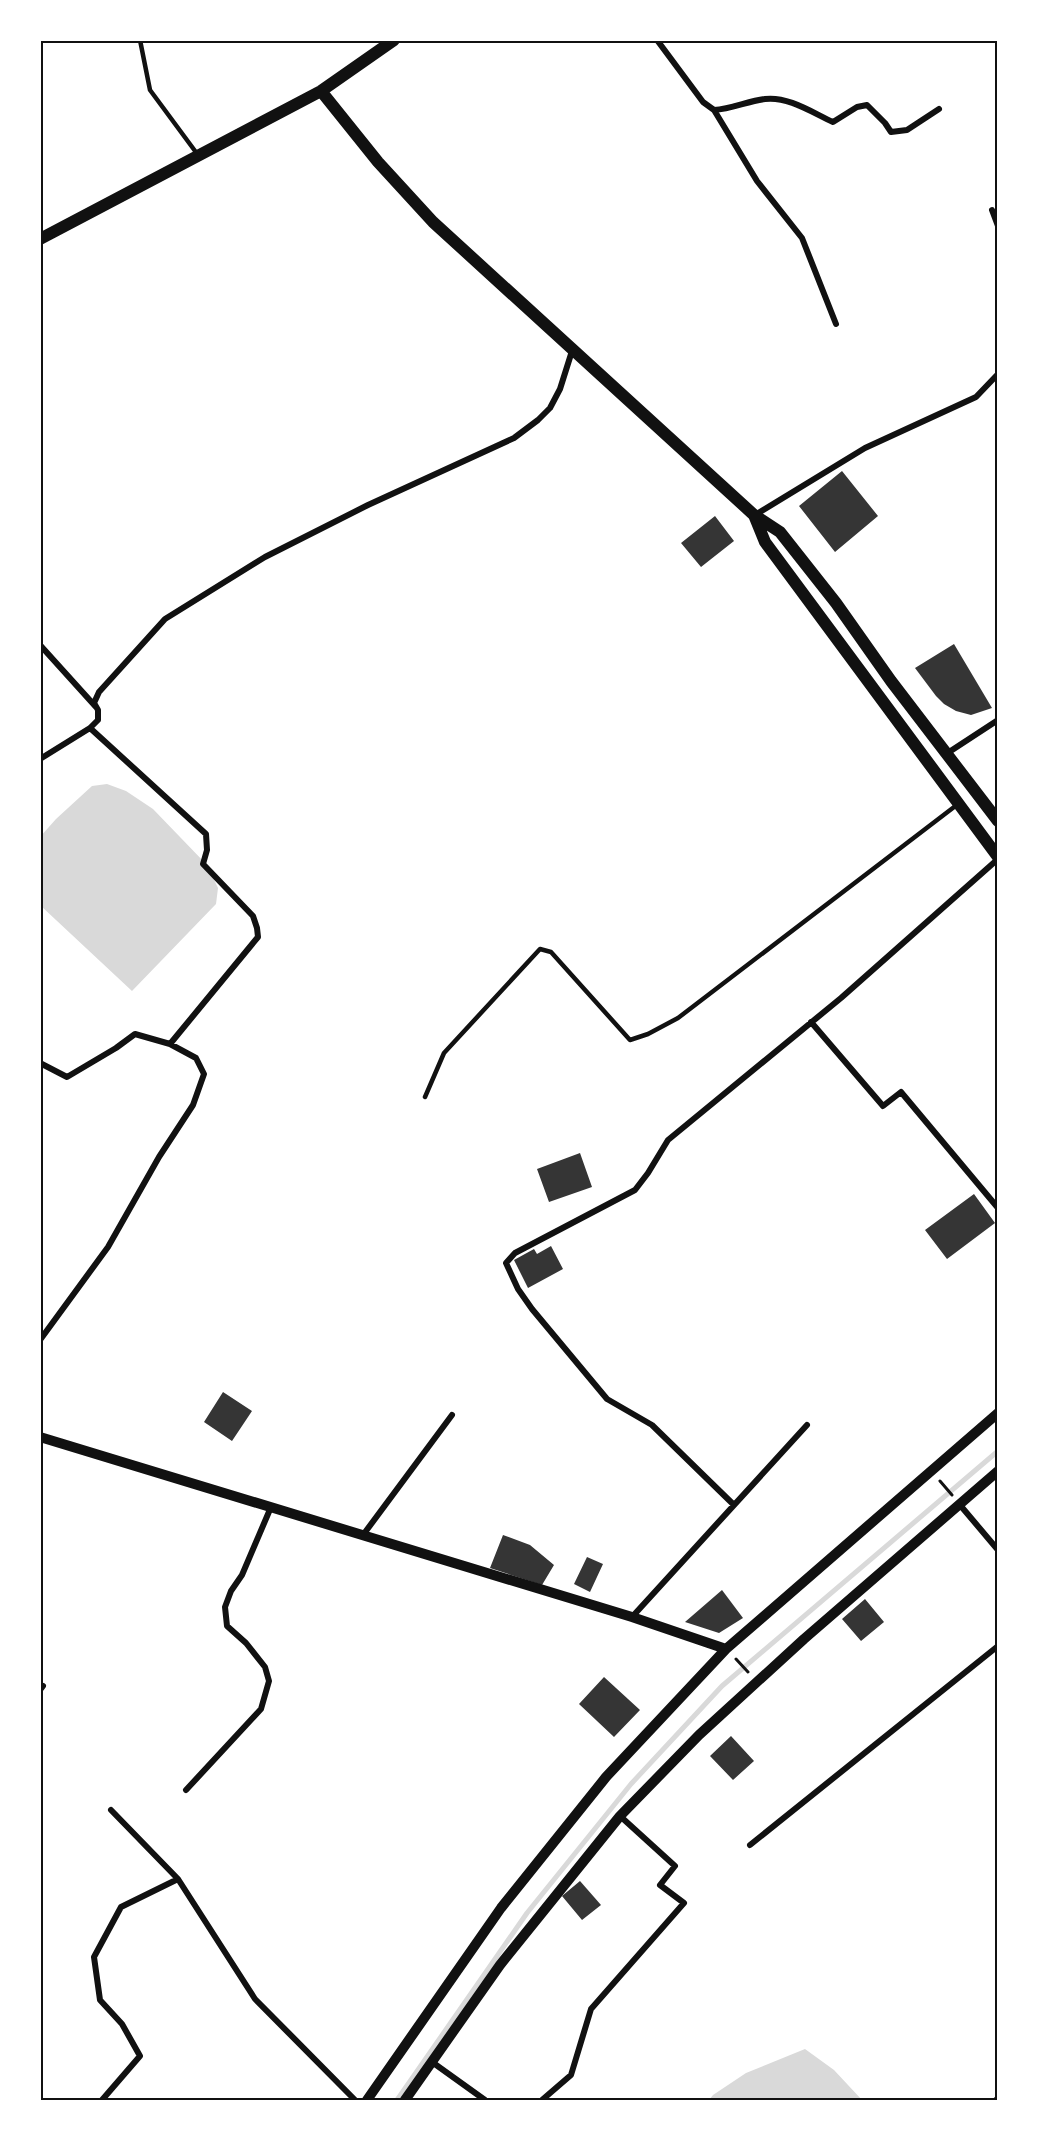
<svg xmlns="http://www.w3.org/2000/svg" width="1038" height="2141" viewBox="0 0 1038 2141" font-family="Arial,sans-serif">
<rect width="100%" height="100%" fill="#fff"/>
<!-- water -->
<path fill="#d9d9d9" d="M 107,784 L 126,791 L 153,809 L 207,865 L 218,888 L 216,904 L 132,991 L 41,906 L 40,837 L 56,819 L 92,786 Z
M 805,2049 L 834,2070 L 862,2100 L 709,2100 L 713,2095 L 746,2073 Z"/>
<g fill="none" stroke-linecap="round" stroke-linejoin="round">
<!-- stream -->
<path stroke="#d9d9d9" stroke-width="5" d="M 397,2100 L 527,1913 L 631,1784 L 722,1686 L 998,1451"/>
</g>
<!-- building -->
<path fill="#353535" d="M 842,471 L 878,516 L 835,552 L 799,506 Z
M 715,516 L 734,541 L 701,567 L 681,543 Z
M 954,644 L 992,708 L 971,715 L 956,711 L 944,704 L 936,696 L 915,668 Z
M 580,1153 L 592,1187 L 549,1202 L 537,1169 Z
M 974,1194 L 995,1223 L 947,1259 L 925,1230 Z
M 551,1246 L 563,1269 L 528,1288 L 514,1260 L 534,1249 L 537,1254 Z
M 223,1392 L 252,1411 L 232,1441 L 204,1422 Z
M 503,1535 L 530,1545 L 554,1565 L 542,1585 L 490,1568 Z
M 587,1557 L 603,1564 L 590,1592 L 574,1584 Z
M 722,1590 L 743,1618 L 719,1633 L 685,1622 Z
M 865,1599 L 884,1622 L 861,1641 L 842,1619 Z
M 604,1677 L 640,1710 L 614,1737 L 579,1704 Z
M 731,1736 L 754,1761 L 733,1780 L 710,1756 Z
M 580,1881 L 601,1905 L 582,1920 L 562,1896 Z"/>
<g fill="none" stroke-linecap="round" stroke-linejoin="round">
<!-- path -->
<path stroke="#111" stroke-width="3" d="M 940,1481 L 952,1495
M 736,1659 L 748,1672"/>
<!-- service -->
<path stroke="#111" stroke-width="4.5" d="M 140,40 L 150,90 L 198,155
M 425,1097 L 444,1053 L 540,949 L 551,952 L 630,1040 L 648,1034 L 678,1018 L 958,804"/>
<!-- minor -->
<path stroke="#111" stroke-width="6" d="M 657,40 L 703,102 L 714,110 C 732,109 748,101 765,99 C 788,96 813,113 833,122 L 857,107 L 867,105 L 885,123 L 891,132 L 907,130 L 939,109
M 714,110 L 757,181 L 802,238 L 836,324
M 992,210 L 998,226
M 755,515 L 865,448 L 976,397 L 998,374
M 40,645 L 96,707
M 90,728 L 206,834 L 207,850 L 203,864 L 253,916 L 257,928 L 258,937 L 170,1044
M 946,754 L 998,720
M 40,759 L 90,728 L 98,720 L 98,710 L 94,703 L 99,692 L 165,619 L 265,557 L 368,505 L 514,438 L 538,420 L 550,408 L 560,389 L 572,351
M 811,1022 L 883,1106 L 901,1092 L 998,1208
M 40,1063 L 67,1077 L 116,1048 L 135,1034 L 170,1044 L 196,1058 L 204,1074 L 193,1105 L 159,1157 L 108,1247 L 40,1340
M 734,1505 L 652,1425 L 607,1399 L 532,1309 L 518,1289 L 506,1263 L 515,1253 L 635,1190 L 648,1173 L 668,1140 L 841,998 L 998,859
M 960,1505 L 998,1550
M 363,1535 L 452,1415
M 632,1617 L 807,1425
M 40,1690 L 43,1686
M 186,1790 L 261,1709 L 269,1681 L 265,1667 L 246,1643 L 227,1626 L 225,1607 L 231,1591 L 242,1575 L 271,1507
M 750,1845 L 998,1646
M 178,1879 L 255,1999 L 355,2100
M 432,2062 L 485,2100
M 102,2100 L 140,2056 L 122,2024 L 100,2000 L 94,1957 L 121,1907 L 178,1879 L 111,1810
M 542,2100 L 571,2075 L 591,2009 L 684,1903 L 660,1885 L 675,1866 L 620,1816
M 996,2100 L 998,2098"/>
<!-- tertiary -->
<path stroke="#111" stroke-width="10" d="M 40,1437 L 632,1617 L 726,1649
M 367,2100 L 501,1908 L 606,1777 L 726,1649 L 998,1413
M 405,2100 L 500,1965 L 620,1816 L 699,1735 L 804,1639 L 998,1471"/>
<!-- secondary -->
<path stroke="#111" stroke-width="12" d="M 321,91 L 378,162 L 433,222 L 754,515 L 780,532 L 836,603 L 891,681 L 998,821
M 40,239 L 321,91 L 394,40
M 754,515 L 765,542 L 998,857"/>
</g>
<!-- border -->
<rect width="1038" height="2141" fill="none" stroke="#ffffff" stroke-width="84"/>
<rect x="42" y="42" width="954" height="2057" fill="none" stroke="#111" stroke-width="2"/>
</svg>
